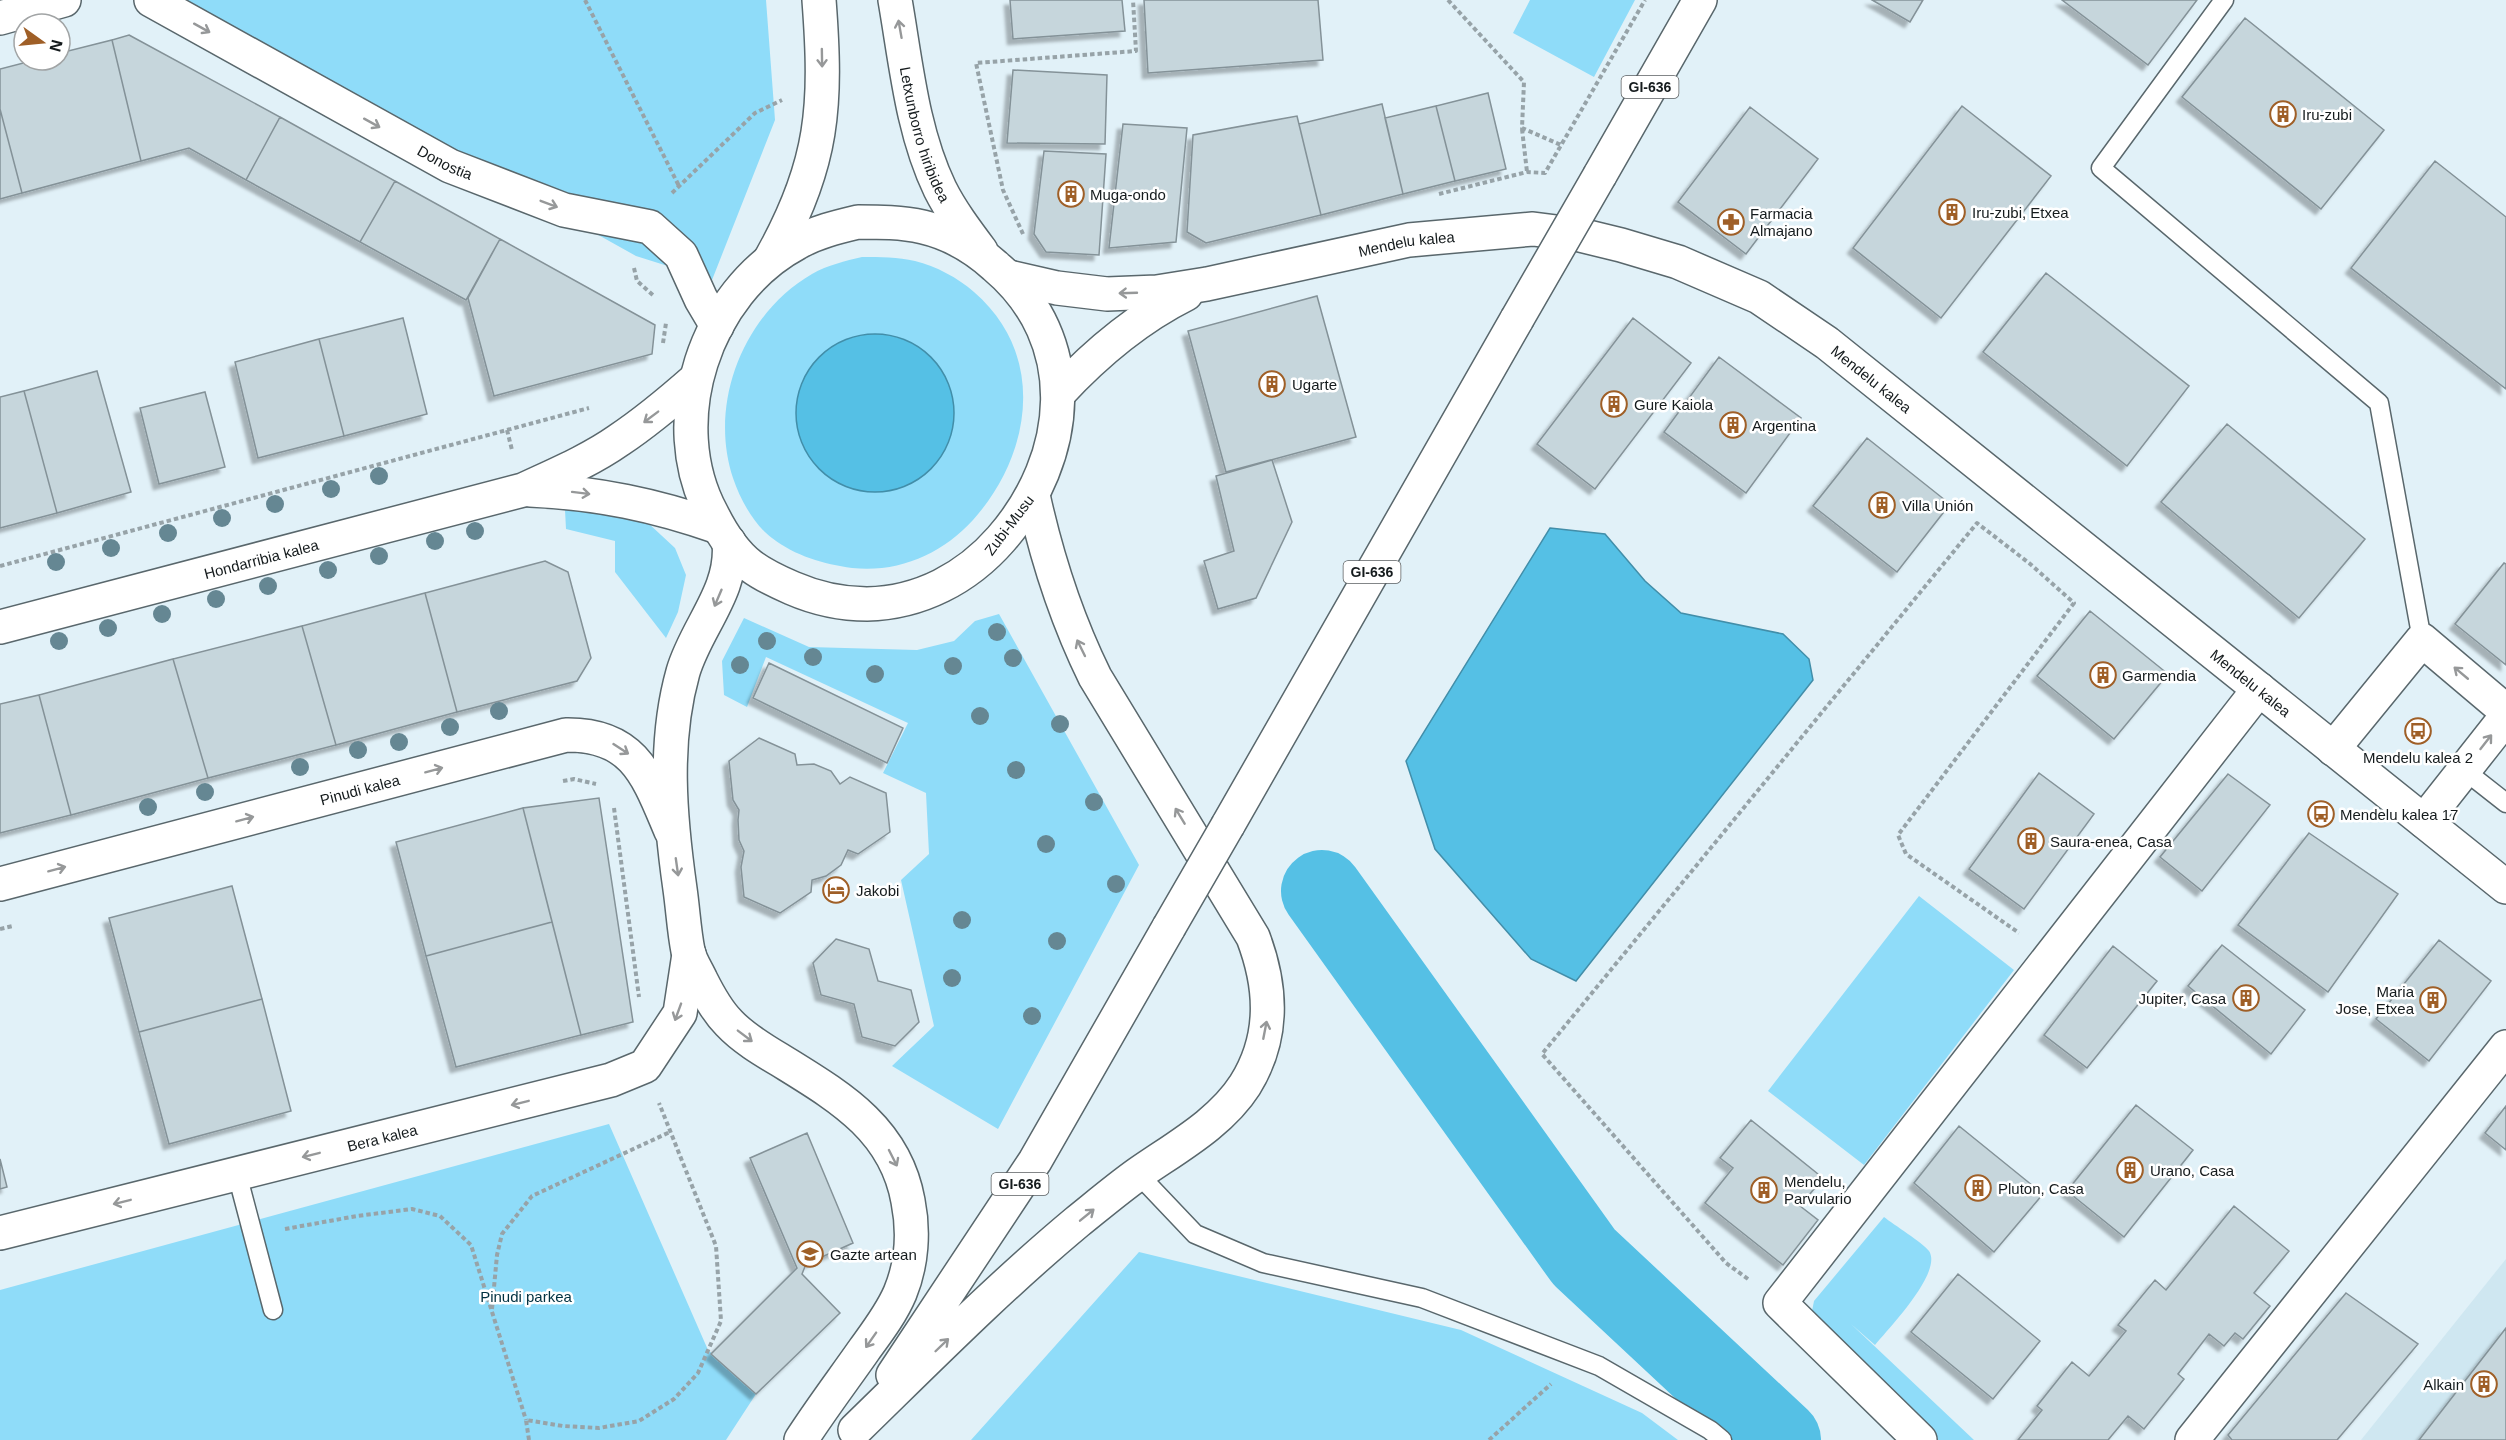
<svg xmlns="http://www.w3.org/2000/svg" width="2506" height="1440" viewBox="0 0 2506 1440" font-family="Helvetica,sans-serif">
<defs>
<filter id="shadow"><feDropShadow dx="-5.5" dy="5.5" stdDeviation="1.5" flood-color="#0004"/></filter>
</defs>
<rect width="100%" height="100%" fill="#e1f1f8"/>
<!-- built -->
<path fill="#cfe7f1" d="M 2506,1259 L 2506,1440 L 2361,1440 Z"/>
<!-- green -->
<path fill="#8fdcf9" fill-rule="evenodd" d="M 177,0 L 766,0 L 775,120 L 712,280 L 636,256 Z
M 1530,0 L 1635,0 L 1594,77 L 1513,33 Z
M 862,257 C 880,257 898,257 915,261 C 936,266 958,278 974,292 C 1047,355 1032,454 973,520 C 942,554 899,573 852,568 C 824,564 795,556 772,538 C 754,525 740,499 733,478 C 708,403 744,313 812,274 C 828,265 845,261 862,257 ZM 873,334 C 903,334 928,349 944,374 L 825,473 L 806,451 L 858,336 Z
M 573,507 L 647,522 L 675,548 L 686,575 L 678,612 L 666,638 L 615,572 L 615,541 L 566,529 L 565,510 Z
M 999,614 L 1139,865 L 998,1129 L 892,1066 L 934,1026 L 901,880 L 929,854 L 926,793 L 883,773 L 908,723 L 766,657 L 747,707 L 724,695 L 722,661 L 744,618 L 809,647 L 917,650 L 954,641 L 975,621 Z
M 1919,896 L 2014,970 L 1864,1165 L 1768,1091 Z
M 609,1124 L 708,1350 L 756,1394 L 726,1440 L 0,1440 L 0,1290 Z
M 1884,1217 C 1894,1225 1922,1242 1929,1251 C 1943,1272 1889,1328 1875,1345 L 1851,1324 L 1974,1440 L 1938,1440 L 1839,1345 L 1812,1311 L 1814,1301 Z
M 1139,1252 L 1461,1330 L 1642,1413 L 1678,1440 L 971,1440 Z"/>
<!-- water -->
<path fill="#55c0e5" stroke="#428ea9" stroke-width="1.5" d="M796 413a79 79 0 1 1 158 0a79 79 0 1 1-158 0Z
M 1550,528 L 1605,534 L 1645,581 L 1681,613 L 1783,634 L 1809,659 L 1813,680 L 1576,981 L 1531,959 L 1435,849 L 1406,761 Z"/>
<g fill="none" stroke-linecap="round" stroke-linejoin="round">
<!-- river -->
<path stroke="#55c0e5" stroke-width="82" d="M 1322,891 L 1584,1257 L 1780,1440"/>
</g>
<!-- building -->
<path fill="#c6d6dc" stroke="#849298" stroke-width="1.5" filter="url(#shadow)" d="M 1010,0 L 1122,0 L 1125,31 L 1013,39 Z
M 1144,0 L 1318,0 L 1323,60 L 1148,73 Z
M 1872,0 L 1923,0 L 1910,22 Z
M 2062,0 L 2197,0 L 2148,65 Z
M 2245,18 L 2384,130 L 2321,209 L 2182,97 Z
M 129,35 L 280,117 L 246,180 L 189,148 L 141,161 L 112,40 Z
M 112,40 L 141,161 L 22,193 L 0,109 L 0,69 L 35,60 L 60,60 L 60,53 Z
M 1013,70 L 1107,75 L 1105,144 L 1007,143 Z
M 1488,93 L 1506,169 L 1455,181 L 1436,106 Z
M 1382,104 L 1403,194 L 1321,215 L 1299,124 Z
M 1436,106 L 1455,181 L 1403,194 L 1385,118 Z
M 1962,106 L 2051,176 L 1941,318 L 1853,248 Z
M 1750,107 L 1818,159 L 1746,254 L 1678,202 Z
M 0,109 L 22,193 L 0,199 Z
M 1297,116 L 1321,215 L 1206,243 L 1187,232 L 1193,135 Z
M 280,117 L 395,181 L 360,242 L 246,180 Z
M 1123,124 L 1187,128 L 1176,242 L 1109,248 Z
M 1044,151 L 1106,154 L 1099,255 L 1046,252 L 1034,234 Z
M 2435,161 L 2506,217 L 2506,389 L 2351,268 Z
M 395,181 L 500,239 L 466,300 L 360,242 Z
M 500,239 L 655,325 L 652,354 L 494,396 L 468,298 Z
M 2046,273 L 2189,386 L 2127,466 L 1983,352 Z
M 1317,296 L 1356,437 L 1226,472 L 1188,331 Z
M 403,318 L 427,414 L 344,436 L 319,339 Z
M 1633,318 L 1691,363 L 1595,489 L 1537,444 Z
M 319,339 L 344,436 L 258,458 L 235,362 Z
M 1719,357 L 1801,418 L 1746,493 L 1664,432 Z
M 97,371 L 131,492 L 57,513 L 24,391 Z
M 24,391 L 57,513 L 0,528 L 0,397 Z
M 205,392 L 225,467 L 159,484 L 140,408 Z
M 2227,424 L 2365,539 L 2299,618 L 2161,502 Z
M 1867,438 L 1950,504 L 1897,572 L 1813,506 Z
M 1272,460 L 1292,522 L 1256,598 L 1218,609 L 1204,561 L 1234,551 L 1216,476 Z
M 545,561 L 568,572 L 591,658 L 577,681 L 457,712 L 425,593 Z
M 2504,563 L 2506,564 L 2506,665 L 2455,624 Z
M 425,593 L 457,712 L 336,745 L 302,626 Z
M 2090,611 L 2168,674 L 2114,739 L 2037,676 Z
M 302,626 L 336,745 L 208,778 L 173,659 Z
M 173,659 L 208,778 L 71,815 L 39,695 Z
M 769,663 L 903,728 L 887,763 L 753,698 Z
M 39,695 L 71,815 L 0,833 L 0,704 Z
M 759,738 L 795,754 L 797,765 L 814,764 L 831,771 L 840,784 L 850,777 L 886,793 L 890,832 L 858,854 L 848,850 L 841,865 L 826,876 L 812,880 L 811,892 L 780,913 L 744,897 L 741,867 L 744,851 L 739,840 L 738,820 L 739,810 L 733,800 L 729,761 Z
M 2039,773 L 2094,814 L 2024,909 L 1969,869 Z
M 2228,774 L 2270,805 L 2202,891 L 2160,857 Z
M 599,798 L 633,1022 L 581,1035 L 523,808 Z
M 523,808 L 552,922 L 426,956 L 396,842 Z
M 2309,833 L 2398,894 L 2328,992 L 2238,925 Z
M 232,886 L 262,999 L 139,1032 L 109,918 Z
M 552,922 L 581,1035 L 456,1067 L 426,956 Z
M 836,939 L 869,949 L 878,981 L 911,990 L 919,1022 L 895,1046 L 862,1037 L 854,1004 L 821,995 L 813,963 Z
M 2439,940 L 2491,981 L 2429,1061 L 2376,1019 Z
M 2222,945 L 2305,1010 L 2271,1054 L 2188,986 Z
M 2113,946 L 2157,981 L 2087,1068 L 2044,1035 Z
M 262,999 L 291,1111 L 169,1144 L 139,1032 Z
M 2136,1105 L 2193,1150 L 2124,1237 L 2067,1191 Z
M 2506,1106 L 2506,1150 L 2485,1133 Z
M 1751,1120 L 1823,1178 L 1800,1206 L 1818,1220 L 1783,1265 L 1705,1203 L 1733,1168 L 1720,1158 Z
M 1959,1126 L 2043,1194 L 1994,1252 L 1914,1183 Z
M 807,1133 L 853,1243 L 806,1264 L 802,1274 L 840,1313 L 756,1394 L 711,1354 L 797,1268 L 750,1158 Z
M 0,1159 L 7,1187 L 0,1189 Z
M 2234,1206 L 2289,1251 L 2254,1293 L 2270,1306 L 2243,1339 L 2235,1333 L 2224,1346 L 2209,1334 L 2178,1374 L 2184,1379 L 2144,1429 L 2128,1416 L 2108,1440 L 2018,1440 L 2042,1410 L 2037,1406 L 2072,1362 L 2089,1376 L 2126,1331 L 2118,1325 L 2155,1280 L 2166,1290 Z
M 1958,1274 L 2040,1341 L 1993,1399 L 1911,1332 Z
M 2346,1293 L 2418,1344 L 2337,1440 L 2232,1440 L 2228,1435 Z
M 2506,1328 L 2506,1440 L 2419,1440 Z"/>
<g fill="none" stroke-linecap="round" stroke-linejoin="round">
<!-- lane casing -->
<g stroke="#59676c" stroke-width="21">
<path id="lane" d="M 2224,0 L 2101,168 L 2379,403 L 2422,640
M 2464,770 L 2506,803
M 237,1174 L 273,1310
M 1138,1174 L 1195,1234 L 1263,1263 L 1422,1298 L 1599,1366 L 1710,1430 L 1722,1440"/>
</g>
<!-- street casing -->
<g stroke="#59676c" stroke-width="36">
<g id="street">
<path id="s1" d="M 151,0 L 450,166 L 564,210 L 650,227 L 681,255 L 701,299 L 717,326"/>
<path d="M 0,18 L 64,0"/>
<path d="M 2333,749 L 2422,640 L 2506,711"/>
<path d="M 2424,821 L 2506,717"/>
<path id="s2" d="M 0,1233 L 611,1080 L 645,1066 L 680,1013 L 689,954"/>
<path d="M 1920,1440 L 1780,1303 L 2259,689"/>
<path d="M 2192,1440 L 2506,1047"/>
</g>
</g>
<!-- secondary casing -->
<g stroke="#59676c" stroke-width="36">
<g id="secondary">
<path id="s3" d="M 895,0 C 906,63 912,131 940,189 C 951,211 966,231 981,251"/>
<path d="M 858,222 C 880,222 901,222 923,227 C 949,233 975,248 995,266 C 1083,340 1072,458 1001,539 C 967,578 920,603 867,604 C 842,604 815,598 792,588 C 778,582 763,575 751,566 C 734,553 721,532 712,514 C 662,422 705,292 797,243 C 816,232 837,227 858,222 Z"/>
<path d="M 771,258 C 824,164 827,105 819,0"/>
<path id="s4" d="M 1009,277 L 1057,288 L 1107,294 L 1157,292 L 1207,284 L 1409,240 L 1533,229 L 1580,235 L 1621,245 L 1678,262 L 1759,297 L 1827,343 L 2506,887"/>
<path d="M 1058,394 C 1096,353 1136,319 1186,294"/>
<path d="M 530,490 C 598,493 655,505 718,527"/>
<path id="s5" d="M 0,627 L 523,490 C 555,475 589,461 619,440 C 646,422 671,401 696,379"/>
<path id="s6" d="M 0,884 L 566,735 C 635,734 648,777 671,831"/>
</g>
</g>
<!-- primary casing -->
<g stroke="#59676c" stroke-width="36">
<path id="primary" d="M 1600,175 L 1700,0
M 729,542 C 734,591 696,627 683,672 C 663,743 670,818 680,889 C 683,910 684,931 688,951 C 690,961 697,971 701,980 C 709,996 717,1011 729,1023 C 743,1038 763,1050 780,1060 C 838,1096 895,1128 908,1201 C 914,1231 912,1264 900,1293 C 891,1314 877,1332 864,1350 C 843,1380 821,1409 801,1440
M 1228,825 L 1517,319
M 893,1375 L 1035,1161 L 1169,927
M 855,1430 C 928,1359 999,1287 1077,1222 C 1097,1206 1117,1189 1138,1174 C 1175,1148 1220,1124 1245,1085 C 1275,1037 1272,987 1253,937 L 1095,677 C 1066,618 1047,559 1033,495"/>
</g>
<!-- path -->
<path stroke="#97a3a8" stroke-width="4" stroke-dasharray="4.5 3" stroke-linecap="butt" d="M 585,0 L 679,186
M 1448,0 L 1524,82 L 1522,128 L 1561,145
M 1522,129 L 1527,172
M 672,193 L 755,113 L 782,100
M 1439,194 L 1527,172 L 1545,173 L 1645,0
M 1023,234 L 1003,190 L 976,63 L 1136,51 L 1133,0
M 634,268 L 637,281 L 655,297
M 663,343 L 666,323
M 507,430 L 512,450
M 0,566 L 589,408
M 563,781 L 574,779 L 596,784
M 614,808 L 639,997
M 0,929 L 13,926
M 285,1229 L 357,1216 L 412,1209 L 440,1216 L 471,1245 L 526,1420
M 1748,1279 L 1726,1263 L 1542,1054 L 1977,523 L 2029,563 L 2074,603 L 1898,835 L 1906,854 L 2019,933
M 492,1309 L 497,1255 L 502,1234 L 532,1196 L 670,1132
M 529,1440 L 526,1420 L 563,1426 L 599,1428 L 639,1421 L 674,1399 L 698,1373 L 721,1321 L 716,1246 L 659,1103
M 1489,1440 L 1551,1384"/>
<!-- lane -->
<use href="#lane" stroke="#fff" stroke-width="18"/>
<!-- street -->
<use href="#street" stroke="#fff" stroke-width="33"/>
<!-- secondary -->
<use href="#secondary" stroke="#fff" stroke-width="33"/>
<!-- primary -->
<use href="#primary" stroke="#fff" stroke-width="33"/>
<!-- primary-bridge casing -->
<g stroke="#59676c" stroke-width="36" stroke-linecap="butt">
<path id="primary-bridge" d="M 1517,319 L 1600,175
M 1169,927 L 1228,825"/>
</g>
<!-- primary-bridge -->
<use href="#primary-bridge" stroke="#fff" stroke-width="33"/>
</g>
<!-- trees -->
<g fill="#658793">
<circle cx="379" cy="476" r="9"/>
<circle cx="331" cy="489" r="9"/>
<circle cx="275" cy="504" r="9"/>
<circle cx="222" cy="518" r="9"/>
<circle cx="475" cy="531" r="9"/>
<circle cx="168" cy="533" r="9"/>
<circle cx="435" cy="541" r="9"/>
<circle cx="111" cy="548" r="9"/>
<circle cx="379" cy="556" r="9"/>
<circle cx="56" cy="562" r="9"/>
<circle cx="328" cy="570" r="9"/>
<circle cx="268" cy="586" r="9"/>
<circle cx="216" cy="599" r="9"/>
<circle cx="162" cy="614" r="9"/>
<circle cx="108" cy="628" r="9"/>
<circle cx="997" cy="632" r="9"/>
<circle cx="59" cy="641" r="9"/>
<circle cx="767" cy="641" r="9"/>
<circle cx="813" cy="657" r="9"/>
<circle cx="1013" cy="658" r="9"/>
<circle cx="740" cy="665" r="9"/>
<circle cx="953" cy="666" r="9"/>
<circle cx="875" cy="674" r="9"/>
<circle cx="499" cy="711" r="9"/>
<circle cx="980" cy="716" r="9"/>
<circle cx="1060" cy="724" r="9"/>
<circle cx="450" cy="727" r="9"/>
<circle cx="399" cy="742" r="9"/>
<circle cx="358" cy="750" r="9"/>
<circle cx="300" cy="767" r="9"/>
<circle cx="1016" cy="770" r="9"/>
<circle cx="205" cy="792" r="9"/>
<circle cx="1094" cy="802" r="9"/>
<circle cx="148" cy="807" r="9"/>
<circle cx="1046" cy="844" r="9"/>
<circle cx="1116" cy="884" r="9"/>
<circle cx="962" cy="920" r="9"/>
<circle cx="1057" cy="941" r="9"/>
<circle cx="952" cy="978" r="9"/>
<circle cx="1032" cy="1016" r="9"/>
</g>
<!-- one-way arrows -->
<defs><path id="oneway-shaft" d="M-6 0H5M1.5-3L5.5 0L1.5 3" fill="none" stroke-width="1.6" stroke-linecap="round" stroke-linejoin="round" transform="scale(1.5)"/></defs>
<g stroke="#969899">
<use href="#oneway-shaft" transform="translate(202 28) rotate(29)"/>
<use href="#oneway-shaft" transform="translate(900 29) rotate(-100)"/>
<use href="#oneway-shaft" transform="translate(822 58) rotate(89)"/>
<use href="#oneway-shaft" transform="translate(372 123) rotate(29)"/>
<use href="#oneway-shaft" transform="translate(549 204) rotate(21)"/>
<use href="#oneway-shaft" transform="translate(1128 293) rotate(178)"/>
<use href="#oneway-shaft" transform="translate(651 417) rotate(143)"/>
<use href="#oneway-shaft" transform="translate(581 493) rotate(7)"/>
<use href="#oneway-shaft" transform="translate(718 598) rotate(113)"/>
<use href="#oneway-shaft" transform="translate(1081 648) rotate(-116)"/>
<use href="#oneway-shaft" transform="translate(2461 673) rotate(-140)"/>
<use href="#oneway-shaft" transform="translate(2486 742) rotate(-52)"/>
<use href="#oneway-shaft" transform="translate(621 749) rotate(33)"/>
<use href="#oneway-shaft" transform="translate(434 770) rotate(-15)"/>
<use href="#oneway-shaft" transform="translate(1180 816) rotate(-121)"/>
<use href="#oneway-shaft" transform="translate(245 819) rotate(-15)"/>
<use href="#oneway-shaft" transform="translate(677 867) rotate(82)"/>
<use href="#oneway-shaft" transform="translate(57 869) rotate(-15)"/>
<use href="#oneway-shaft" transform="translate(678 1012) rotate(110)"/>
<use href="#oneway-shaft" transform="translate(1265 1030) rotate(-79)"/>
<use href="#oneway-shaft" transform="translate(745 1036) rotate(37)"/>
<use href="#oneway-shaft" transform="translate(520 1103) rotate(166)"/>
<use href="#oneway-shaft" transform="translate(311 1155) rotate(166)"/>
<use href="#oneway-shaft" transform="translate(893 1158) rotate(63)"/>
<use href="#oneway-shaft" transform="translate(122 1202) rotate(166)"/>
<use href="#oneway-shaft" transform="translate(1087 1215) rotate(-39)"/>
<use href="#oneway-shaft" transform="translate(871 1340) rotate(125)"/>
<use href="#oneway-shaft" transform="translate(942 1345) rotate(-44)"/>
</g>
<!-- icons -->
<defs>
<g id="building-ring" transform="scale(1.35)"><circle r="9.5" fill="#fff" stroke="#9f5f27" stroke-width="1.5"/><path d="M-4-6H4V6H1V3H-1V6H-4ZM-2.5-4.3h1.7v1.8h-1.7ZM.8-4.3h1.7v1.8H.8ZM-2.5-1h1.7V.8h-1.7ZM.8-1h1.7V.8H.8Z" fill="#9f5f27"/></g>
<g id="pharmacy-ring" transform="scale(1.35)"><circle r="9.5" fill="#fff" stroke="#9f5f27" stroke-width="1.5"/><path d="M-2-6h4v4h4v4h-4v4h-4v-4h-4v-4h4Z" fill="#9f5f27"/></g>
<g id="bus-ring" transform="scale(1.35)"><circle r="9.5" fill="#fff" stroke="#9f5f27" stroke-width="1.5"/><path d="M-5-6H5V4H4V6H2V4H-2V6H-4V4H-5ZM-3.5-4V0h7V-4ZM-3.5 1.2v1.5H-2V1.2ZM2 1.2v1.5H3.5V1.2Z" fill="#9f5f27"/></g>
<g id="hotel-ring" transform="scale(1.35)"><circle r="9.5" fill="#fff" stroke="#9f5f27" stroke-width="1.5"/><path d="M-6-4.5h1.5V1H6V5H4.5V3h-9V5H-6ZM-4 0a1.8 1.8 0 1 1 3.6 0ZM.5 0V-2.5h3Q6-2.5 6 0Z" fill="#9f5f27"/></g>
<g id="school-ring" transform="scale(1.35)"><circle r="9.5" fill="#fff" stroke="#9f5f27" stroke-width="1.5"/><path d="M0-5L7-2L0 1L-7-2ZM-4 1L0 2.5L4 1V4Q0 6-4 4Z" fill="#9f5f27"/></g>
</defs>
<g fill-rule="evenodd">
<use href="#building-ring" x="2283" y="114"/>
<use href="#building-ring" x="1071" y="194"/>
<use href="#building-ring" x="1952" y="212"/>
<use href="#pharmacy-ring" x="1731" y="222"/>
<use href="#building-ring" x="1272" y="384"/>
<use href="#building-ring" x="1614" y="404"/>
<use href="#building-ring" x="1733" y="425"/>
<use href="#building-ring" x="1882" y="505"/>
<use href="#building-ring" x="2103" y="675"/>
<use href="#bus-ring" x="2418" y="731"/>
<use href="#bus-ring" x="2321" y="814"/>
<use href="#building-ring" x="2031" y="841"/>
<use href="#hotel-ring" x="836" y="890"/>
<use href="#building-ring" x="2246" y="998"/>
<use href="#building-ring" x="2433" y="1000"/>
<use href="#building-ring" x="2130" y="1170"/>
<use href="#building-ring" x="1978" y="1188"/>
<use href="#building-ring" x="1764" y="1190"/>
<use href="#school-ring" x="810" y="1254"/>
<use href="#building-ring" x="2484" y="1384"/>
</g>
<g text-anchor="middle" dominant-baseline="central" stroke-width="5" stroke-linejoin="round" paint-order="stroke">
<!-- shield labels -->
<g fill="#fff" stroke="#5b5f61" stroke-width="1.5">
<rect x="1621.5" y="76" width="57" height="22" rx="4.5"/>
<rect x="1343.5" y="561" width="57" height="22" rx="4.5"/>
<rect x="991.5" y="1173" width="57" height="22" rx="4.5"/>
</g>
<g font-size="14" font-weight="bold" fill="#151b1d">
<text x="1650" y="87">GI-636</text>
<text x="1372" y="572">GI-636</text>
<text x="1020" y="1184">GI-636</text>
</g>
<!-- poi labels -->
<g font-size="15" fill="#151b1d" stroke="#fff" text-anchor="start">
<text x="2302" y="114">Iru-zubi</text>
<text x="1090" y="194">Muga-ondo</text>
<text x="1972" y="212">Iru-zubi, Etxea</text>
<text x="1750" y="213">Farmacia<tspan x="1750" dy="17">Almajano</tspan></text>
<text x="1292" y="384">Ugarte</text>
<text x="1634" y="404">Gure Kaiola</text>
<text x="1752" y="425">Argentina</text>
<text x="1902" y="505">Villa Unión</text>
<text x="2122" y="675">Garmendia</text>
<text x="2418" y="757" text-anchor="middle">Mendelu kalea 2</text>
<text x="2340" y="814">Mendelu kalea 17</text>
<text x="2050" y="841">Saura-enea, Casa</text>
<text x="856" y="890">Jakobi</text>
<text x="2414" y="991" text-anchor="end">Maria<tspan x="2414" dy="17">Jose, Etxea</tspan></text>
<text x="2226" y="998" text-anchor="end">Jupiter, Casa</text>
<text x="2150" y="1170">Urano, Casa</text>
<text x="1784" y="1181">Mendelu,<tspan x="1784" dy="17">Parvulario</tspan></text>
<text x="1998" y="1188">Pluton, Casa</text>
<text x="830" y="1254">Gazte artean</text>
<text x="2464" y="1384" text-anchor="end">Alkain</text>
</g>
<!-- street labels -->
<g font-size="15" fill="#151b1d" stroke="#fff">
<text stroke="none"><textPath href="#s3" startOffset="138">Letxunborro hiribidea</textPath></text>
<text stroke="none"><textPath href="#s1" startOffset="336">Donostia</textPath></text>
<text stroke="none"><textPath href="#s4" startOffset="404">Mendelu kalea</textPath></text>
<text stroke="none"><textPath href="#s4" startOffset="908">Mendelu kalea</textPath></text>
<text transform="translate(1009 525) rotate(-53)">Zubi-Musu</text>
<text stroke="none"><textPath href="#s5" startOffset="270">Hondarribia kalea</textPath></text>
<text stroke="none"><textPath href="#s4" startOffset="1394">Mendelu kalea</textPath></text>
<text stroke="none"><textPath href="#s6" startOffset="372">Pinudi kalea</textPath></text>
<text stroke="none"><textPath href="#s2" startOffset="394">Bera kalea</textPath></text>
</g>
<!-- park labels -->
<g font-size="15" fill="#003140" stroke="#fff">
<text x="526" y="1296">Pinudi parkea</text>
</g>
</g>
<!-- north arrow -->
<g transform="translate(42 42) rotate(105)"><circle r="28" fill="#ffffff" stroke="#a1a4a5" stroke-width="1.5"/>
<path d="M0-4.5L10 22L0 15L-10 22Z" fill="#9f5f27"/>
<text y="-9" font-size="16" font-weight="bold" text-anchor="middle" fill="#151b1d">N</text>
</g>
</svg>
